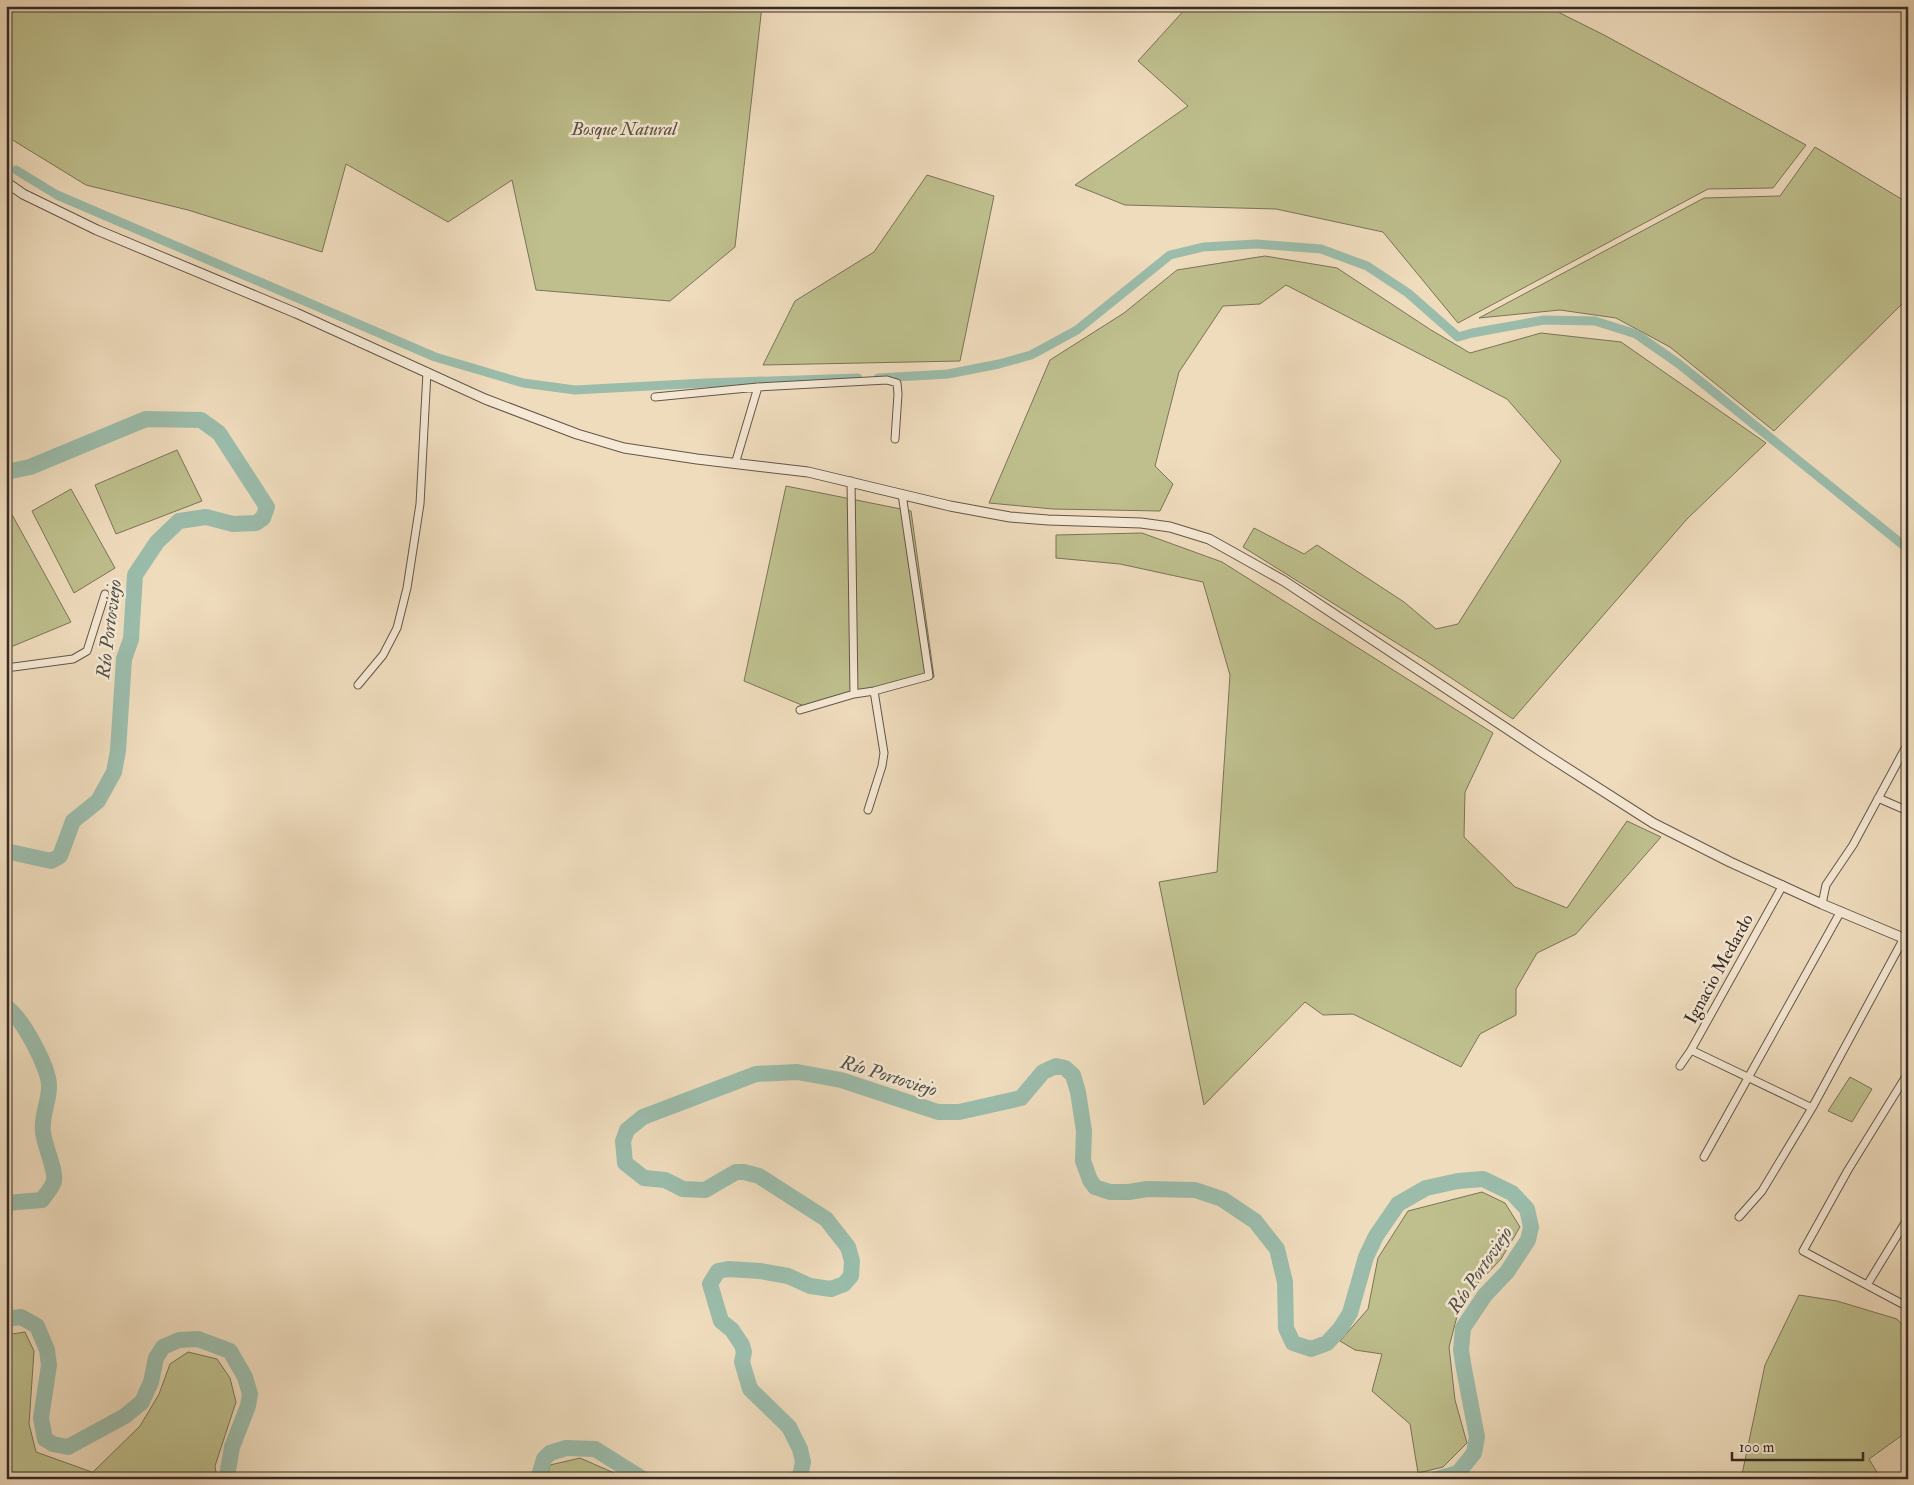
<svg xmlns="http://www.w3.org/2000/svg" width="1914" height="1485" viewBox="0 0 1914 1485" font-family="'IM FELL Double Pica',serif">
<rect width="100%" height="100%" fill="#efdcbd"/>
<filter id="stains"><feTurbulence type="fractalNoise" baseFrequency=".004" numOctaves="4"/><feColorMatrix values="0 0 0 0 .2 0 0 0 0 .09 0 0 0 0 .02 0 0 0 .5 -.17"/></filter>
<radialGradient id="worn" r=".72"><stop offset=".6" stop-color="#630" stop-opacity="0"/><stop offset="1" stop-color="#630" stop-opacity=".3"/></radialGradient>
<!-- green -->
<path fill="#bebf8d" stroke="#7a7459" d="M 6,6 L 762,6 L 735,247 L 670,301 L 536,290 L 512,180 L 448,222 L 346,164 L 322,252 L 188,210 L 86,185 L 6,136 Z
M 1188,6 L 1546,6 L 1604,35 L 1806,145 L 1773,188 L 1708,189 L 1458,323 L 1383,232 L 1276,209 L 1125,205 L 1075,185 L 1188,106 L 1138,61 Z
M 1815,147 L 1908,203 L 1908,298 L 1774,431 L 1670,347 L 1616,318 L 1560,310 L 1479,318 L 1704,198 L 1780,196 Z
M 927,175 L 994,196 L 960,361 L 763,365 L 795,301 L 874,252 Z
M 1265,256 L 1337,268 L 1431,330 L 1470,353 L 1541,333 L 1621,342 L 1766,443 L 1687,519 L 1513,719 L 1427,662 L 1243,547 L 1254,528 L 1304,554 L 1317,545 L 1404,602 L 1436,629 L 1458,624 L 1561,461 L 1507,399 L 1286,285 L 1260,304 L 1223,306 L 1179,372 L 1155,466 L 1173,484 L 1160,511 L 1053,509 L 989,503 L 1050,360 L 1124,313 L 1177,270 Z
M 177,450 L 202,501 L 116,534 L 95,485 Z
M 786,486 L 911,511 L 934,677 L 804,706 L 744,681 Z
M 71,489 L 115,568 L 74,593 L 32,511 Z
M 10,511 L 71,622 L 6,649 L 6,513 Z
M 1142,533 L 1222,562 L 1493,733 L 1465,792 L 1464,837 L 1515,887 L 1567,908 L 1627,821 L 1661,837 L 1576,934 L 1537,953 L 1516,989 L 1516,1015 L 1480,1034 L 1461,1067 L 1353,1014 L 1323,1015 L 1305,1002 L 1204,1105 L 1159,882 L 1217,872 L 1230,675 L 1203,582 L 1120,564 L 1056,558 L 1056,535 Z
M 1850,1077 L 1872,1089 L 1852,1122 L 1828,1111 Z
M 1482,1192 L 1505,1203 L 1520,1227 L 1501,1259 L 1461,1301 L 1449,1347 L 1455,1400 L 1467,1443 L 1443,1467 L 1418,1473 L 1410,1424 L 1372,1391 L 1382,1354 L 1355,1350 L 1340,1341 L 1368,1309 L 1378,1258 L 1408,1211 Z
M 1799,1295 L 1837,1301 L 1897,1319 L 1908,1331 L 1908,1431 L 1869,1459 L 1881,1479 L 1741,1479 L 1765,1365 Z
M 25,1332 L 34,1351 L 29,1424 L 36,1452 L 92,1472 L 101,1479 L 6,1479 L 6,1335 Z
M 188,1352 L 217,1359 L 230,1378 L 236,1402 L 215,1466 L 217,1479 L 102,1479 L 93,1472 L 140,1426 L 159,1394 L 170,1364 Z
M 580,1458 L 628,1479 L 547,1479 L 550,1465 Z"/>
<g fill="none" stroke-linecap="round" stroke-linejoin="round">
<!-- canal -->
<path stroke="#9bbcab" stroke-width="9" d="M 16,170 L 57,195 L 435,357 L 523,383 L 575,390 L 705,383 L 858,378
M 878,378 L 948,374 L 999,364 L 1031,355 L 1077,330 L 1170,255 L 1203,247 L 1256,244 L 1321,249 L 1367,266 L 1408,293 L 1458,337 L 1472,333 L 1544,320 L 1595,321 L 1636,334 L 1679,364 L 1908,549"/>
<!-- river -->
<path stroke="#9bbcab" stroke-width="16" d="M 6,472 L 30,467 L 146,419 L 201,420 L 219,433 L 267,507 L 263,518 L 256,523 L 233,524 L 206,517 L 179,521 L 157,542 L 135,575 L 131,639 L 124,659 L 118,751 L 114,772 L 98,801 L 73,821 L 60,856 L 51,861 L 6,851
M 6,1007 C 22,1017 50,1069 49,1087 C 49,1102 41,1116 43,1132 C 44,1145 56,1169 54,1181 C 52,1188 46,1194 42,1200 L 6,1203
M 6,1319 L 21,1317 L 37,1326 L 47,1350 L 49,1365 L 41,1418 L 45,1439 L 53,1444 L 68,1447 L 125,1416 L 142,1402 L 151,1382 L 156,1358 L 163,1347 L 179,1340 L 198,1339 L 230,1351 L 245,1377 L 250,1394 L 248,1406 L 232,1447 L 227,1476 L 229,1479
M 538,1479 L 544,1459 L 550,1453 L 566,1448 L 595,1449 L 643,1479
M 795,1479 L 800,1476 L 803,1462 L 800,1449 L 789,1427 L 750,1389 L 742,1362 L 744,1352 L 742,1345 L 732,1330 L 721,1321 L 710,1284 L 718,1271 L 728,1269 L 760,1271 L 788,1276 L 810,1286 L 831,1289 L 844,1284 L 851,1276 L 852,1261 L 848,1247 L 826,1219 L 759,1176 L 744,1172 L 736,1172 L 705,1190 L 683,1189 L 665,1180 L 644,1178 L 625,1163 L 623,1141 L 627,1130 L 643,1117 L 756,1074 L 797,1072 L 841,1080 L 938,1112 L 959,1112 L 1021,1098 L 1043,1072 L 1056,1066 L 1065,1068 L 1073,1075 L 1078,1092 L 1084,1131 L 1083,1161 L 1090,1180 L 1095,1187 L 1110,1192 L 1129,1192 L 1147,1189 L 1195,1190 L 1222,1199 L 1255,1221 L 1277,1249 L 1285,1282 L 1286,1328 L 1293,1343 L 1311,1349 L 1327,1343 L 1340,1329 L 1350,1313 L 1366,1257 L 1376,1236 L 1398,1204 L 1426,1188 L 1458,1181 L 1483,1179 L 1512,1193 L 1527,1209 L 1531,1227 L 1528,1240 L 1507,1272 L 1485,1295 L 1463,1328 L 1461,1350 L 1464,1369 L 1477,1437 L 1474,1453 L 1458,1473 L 1437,1479"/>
<!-- minor casing -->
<g stroke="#64564b" stroke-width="9">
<path id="minor" d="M 655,397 L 758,387 L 887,380 L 897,383 L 898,394 L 895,439
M 735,464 L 758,387
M 851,481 L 854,694
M 6,668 L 73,659 L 87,651 L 105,594
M 358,685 L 383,655 L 397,628 L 407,588 L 420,504 L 427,372
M 800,710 L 854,694 L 874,691 L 929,676 L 902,494
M 1878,798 L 1908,811
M 868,810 L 882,766 L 884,753 L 874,691
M 1822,904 L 1826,885 L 1853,845 L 1908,743
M 1691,1050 L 1812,1108
M 1680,1066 L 1691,1050 L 1783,885
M 1908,1073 L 1848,1170 L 1803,1251 L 1908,1307
M 1704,1157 L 1841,911
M 1739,1217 L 1762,1191 L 1812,1108 L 1904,938
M 1867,1285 L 1908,1218"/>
</g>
<!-- tertiary casing -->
<g stroke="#64564b" stroke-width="11">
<path id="tertiary" d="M 6,182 L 23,194 L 97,230 L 296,313 L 485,399 L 577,434 L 624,448 L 697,459 L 808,472 L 950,506 L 1010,517 L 1048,520 L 1141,523 L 1170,527 L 1209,539 L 1284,581 L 1545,754 L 1653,823 L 1730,862 L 1822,904 L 1908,940"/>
</g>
<!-- minor -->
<use href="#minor" stroke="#f5e8d4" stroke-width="7"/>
<!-- tertiary -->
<use href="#tertiary" stroke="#f5e8d4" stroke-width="9"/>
</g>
<g text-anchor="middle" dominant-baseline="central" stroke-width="5" stroke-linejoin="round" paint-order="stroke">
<!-- park labels -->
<g font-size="18" font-style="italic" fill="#584f3f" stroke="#f5e8d4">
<text x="624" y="129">Bosque Natural</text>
</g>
<!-- street labels -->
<g font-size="18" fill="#362a25" stroke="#f5e8d4">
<text transform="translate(1719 969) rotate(-61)">Ignacio Medardo</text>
</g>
<!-- water labels -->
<g font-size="19" font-style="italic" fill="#4f4e46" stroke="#f5e8d4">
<text transform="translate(109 629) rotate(-83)">Río Portoviejo</text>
<text transform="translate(889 1076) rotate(17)">Río Portoviejo</text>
<text transform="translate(1480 1270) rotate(-56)">Río Portoviejo</text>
</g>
</g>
<!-- margin -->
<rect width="1914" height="1485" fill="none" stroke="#efdcbd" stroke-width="25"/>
<rect x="8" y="8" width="1899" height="1470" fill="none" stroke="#362a25" stroke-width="2.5"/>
<rect x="12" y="12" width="1889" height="1460" fill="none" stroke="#362a25"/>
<!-- scale -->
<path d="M1732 1452v8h131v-8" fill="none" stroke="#362a25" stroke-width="2.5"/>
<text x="1739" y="1452" font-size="15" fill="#362a25" stroke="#f5e8d4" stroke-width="4" paint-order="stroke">100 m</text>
<rect width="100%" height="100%" filter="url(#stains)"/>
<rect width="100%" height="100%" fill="url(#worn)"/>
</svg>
